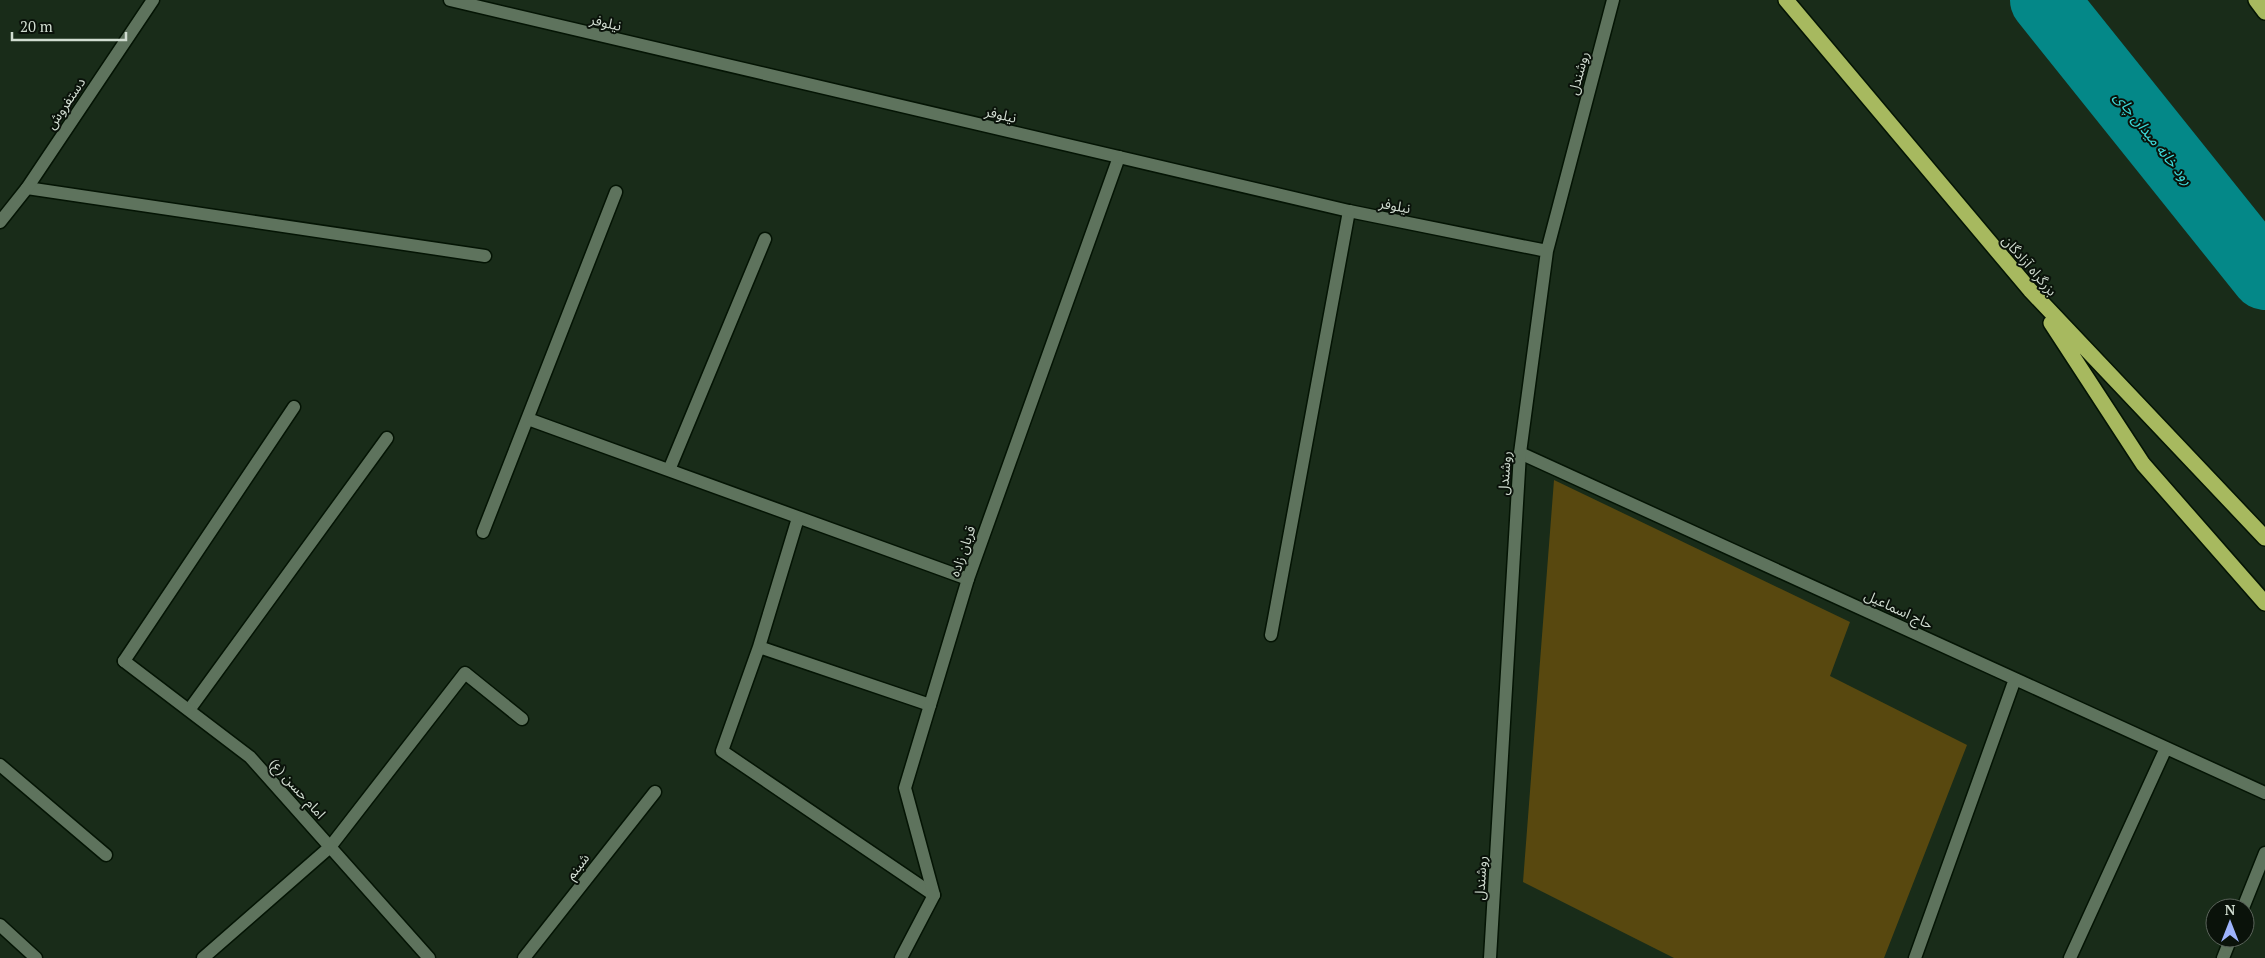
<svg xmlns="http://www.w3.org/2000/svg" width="2265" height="958" viewBox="0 0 2265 958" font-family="'PT Serif','Noto Sans Arabic',serif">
<rect width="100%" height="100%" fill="#192c19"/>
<!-- green -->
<path fill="#58480f" d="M 1554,480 L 1850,622 L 1830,676 L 1967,745 L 1884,958 L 1674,958 L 1523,882 Z"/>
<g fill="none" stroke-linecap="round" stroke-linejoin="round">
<!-- river -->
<path stroke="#048888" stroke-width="68" d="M 2044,0 L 2265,276"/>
<!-- lane casing -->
<g stroke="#041404" stroke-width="15">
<path id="lane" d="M 27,188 L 485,256
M 528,419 L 968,579
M 669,470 L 765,239
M 798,518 L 759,647 L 930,705
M 483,532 L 616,192
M 759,647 L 722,751 L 934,895
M 124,661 L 294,407
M 189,710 L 387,438
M 330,847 L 465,673 L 522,719"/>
</g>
<!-- street casing -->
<g stroke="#041404" stroke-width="15">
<path id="street" d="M 1520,453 L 2265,793
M 1271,635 L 1349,211
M 124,661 L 250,757 L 429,958
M 0,765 L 106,855
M 2243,908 L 2265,853
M 0,925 L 36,958
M 203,958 L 330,847
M 524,958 L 655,792
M 901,958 L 934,895 L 905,788 L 968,579 L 1119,157
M 1915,958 L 2015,679
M 2070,958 L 2166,748
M 2223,958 L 2231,938"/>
</g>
<!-- secondary casing -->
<g stroke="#041404" stroke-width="15">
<path id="secondary" d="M 450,0 L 1349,211 L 1547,251
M 0,222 L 27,188 L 153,0
M 1490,958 L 1520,453 L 1547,251 L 1613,0"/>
</g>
<!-- highway casing -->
<g stroke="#041404" stroke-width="18">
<path id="highway" d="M 1786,0 L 2030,290 L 2265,538
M 2256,0 L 2265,12
M 2051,323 L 2143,464 L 2265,603"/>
</g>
<!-- lane -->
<use href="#lane" stroke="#5e735d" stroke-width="12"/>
<!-- street -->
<use href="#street" stroke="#5e735d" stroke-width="12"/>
<!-- secondary -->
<use href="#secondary" stroke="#5e735d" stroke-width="12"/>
<!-- highway -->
<use href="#highway" stroke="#a7b95f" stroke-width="15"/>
</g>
<g text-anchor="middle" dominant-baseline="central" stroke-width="4" stroke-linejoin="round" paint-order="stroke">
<!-- street labels -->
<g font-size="14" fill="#d1ddd1" stroke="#0a120a">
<text transform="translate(606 22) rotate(13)">نیلوفر</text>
<text transform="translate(1578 73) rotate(-75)">روشندل</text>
<text transform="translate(65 103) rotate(-56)">دستفروش</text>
<text transform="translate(1001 114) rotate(13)">نیلوفر</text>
<text transform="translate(1395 205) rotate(11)">نیلوفر</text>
<text transform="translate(2030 265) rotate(49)">بزرگراه آزادگان</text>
<text transform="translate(1504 473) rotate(-86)">روشندل</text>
<text transform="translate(962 551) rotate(-71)">قربان زاده</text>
<text transform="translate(1899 609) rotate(25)">حاج اسماعیل</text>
<text transform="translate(298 788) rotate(48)">امام حسن (ع)</text>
<text transform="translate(577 866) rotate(-52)">شبنم</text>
<text transform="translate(1480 878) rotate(-87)">روشندل</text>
</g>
<!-- water labels -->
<g font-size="15" font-style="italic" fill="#3ddbdb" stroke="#0a120a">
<text transform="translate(2154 138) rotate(51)">رود خانه میدان چای</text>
</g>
</g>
<!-- north arrow -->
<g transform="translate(2230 923)"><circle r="24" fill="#0a120a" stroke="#5a635a"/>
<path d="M0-4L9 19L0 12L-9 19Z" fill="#9eb4fd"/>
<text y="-8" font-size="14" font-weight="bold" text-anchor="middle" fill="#d1ddd1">N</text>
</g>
<!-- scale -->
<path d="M12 32v8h114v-8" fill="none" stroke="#d1ddd1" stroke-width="2.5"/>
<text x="20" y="32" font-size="15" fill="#d1ddd1" stroke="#0a120a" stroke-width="4" paint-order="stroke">20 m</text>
</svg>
